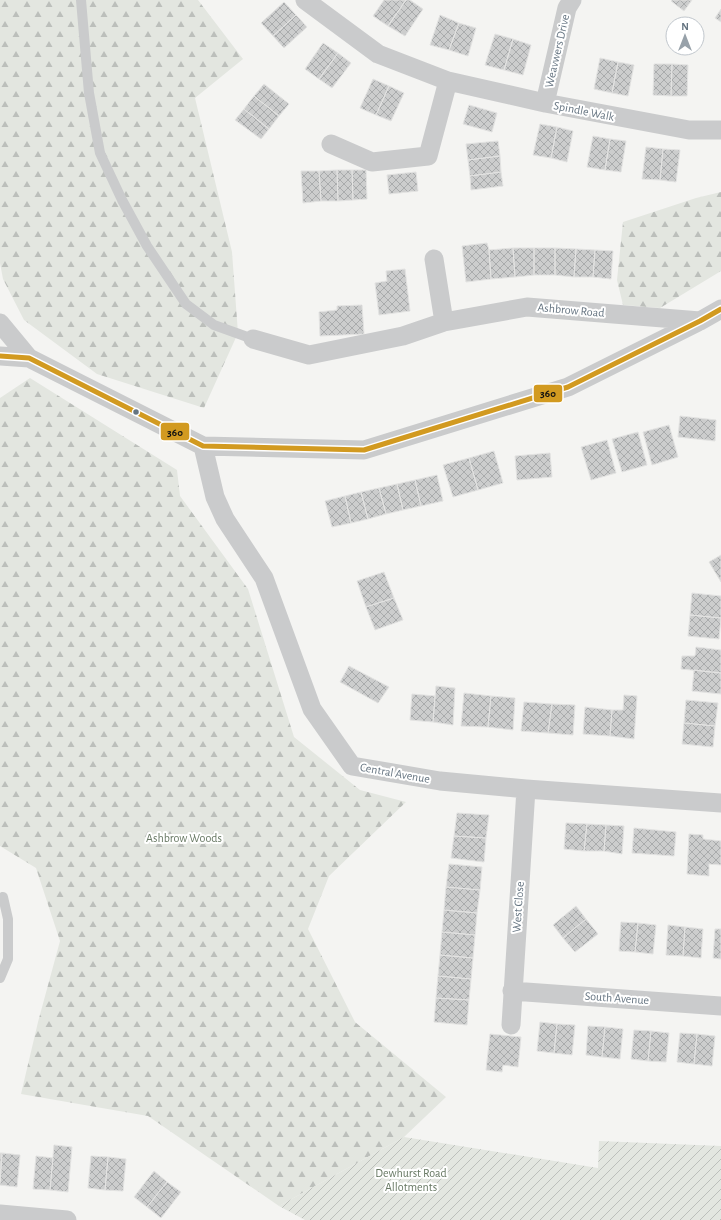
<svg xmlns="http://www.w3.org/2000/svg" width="721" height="1220" viewBox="0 0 721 1220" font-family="'Alegreya Sans',sans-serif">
<defs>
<pattern id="forest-firs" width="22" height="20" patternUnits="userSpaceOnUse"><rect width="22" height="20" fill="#e3e6e0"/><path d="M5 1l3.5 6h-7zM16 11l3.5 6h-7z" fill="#bcbfbb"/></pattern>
<pattern id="garden-furrows" width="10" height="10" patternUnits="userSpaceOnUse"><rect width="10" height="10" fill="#e3e6e0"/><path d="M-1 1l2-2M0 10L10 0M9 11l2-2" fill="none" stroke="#bcbfbb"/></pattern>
<pattern id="building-cross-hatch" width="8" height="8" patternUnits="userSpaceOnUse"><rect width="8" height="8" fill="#cccdcd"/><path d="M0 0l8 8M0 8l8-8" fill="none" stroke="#a9abac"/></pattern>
</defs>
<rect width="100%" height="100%" fill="#f4f4f2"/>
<!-- forest -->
<path fill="url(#forest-firs)" d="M 0,0 L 198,0 L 243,59 L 195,98 L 232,252 L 238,333 L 204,408 L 97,374 L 24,320 L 3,279 L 0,263 Z
M 721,192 L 721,271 L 660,308 L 623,305 L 617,280 L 623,222 L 696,198 Z
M 30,378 L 177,470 L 180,496 L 248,589 L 294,737 L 360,790 L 406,802 L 329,876 L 308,929 L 355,1022 L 446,1097 L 404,1137 L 279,1206 L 148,1116 L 21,1094 L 38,1022 L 60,941 L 36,868 L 0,846 L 0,398 Z"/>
<!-- garden -->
<path fill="url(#garden-furrows)" d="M 404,1137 L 598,1168 L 599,1141 L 721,1146 L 721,1220 L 305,1220 L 279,1206 Z"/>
<!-- building -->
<path fill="url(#building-cross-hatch)" stroke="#e3e3e2" d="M 384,0 L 406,0 L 388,26 L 373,16 Z
M 406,0 L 410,0 L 423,9 L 405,36 L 388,26 Z
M 672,0 L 692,0 L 684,11 L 671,1 Z
M 284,2 L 296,15 L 273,36 L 261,23 Z
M 721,9 L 721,22 L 715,18 Z
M 296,15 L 307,27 L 284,48 L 273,36 Z
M 440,15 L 459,23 L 449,50 L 430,45 Z
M 459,23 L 476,28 L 468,56 L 449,50 Z
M 495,34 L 513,39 L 504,70 L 485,65 Z
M 513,39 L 531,45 L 523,75 L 504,70 Z
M 323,43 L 338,53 L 319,79 L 305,69 Z
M 338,53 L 351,63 L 332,88 L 319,79 Z
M 600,58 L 618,62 L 612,93 L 594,89 Z
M 618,62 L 634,65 L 628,96 L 612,93 Z
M 654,64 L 672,64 L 671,96 L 653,95 Z
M 672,64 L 688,65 L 687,96 L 671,96 Z
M 373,79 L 389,86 L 376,115 L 360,108 Z
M 264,84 L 289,104 L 279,116 L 254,96 Z
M 389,86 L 404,93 L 391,121 L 376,115 Z
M 254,96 L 279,116 L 269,129 L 244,109 Z
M 469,105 L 497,113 L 492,132 L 463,124 Z
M 244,109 L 269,129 L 261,139 L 235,120 Z
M 540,124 L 557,127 L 551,158 L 533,155 Z
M 557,127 L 573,131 L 567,162 L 551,158 Z
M 593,136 L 610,139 L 605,170 L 587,167 Z
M 610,139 L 626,141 L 621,172 L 605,170 Z
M 498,141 L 500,156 L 468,160 L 466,144 Z
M 646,147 L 663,149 L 660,180 L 642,179 Z
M 663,149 L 680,150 L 676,182 L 660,180 Z
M 500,156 L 501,172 L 470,176 L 468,160 Z
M 337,170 L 338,201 L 321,201 L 319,171 Z
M 337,170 L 352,170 L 353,200 L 338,201 Z
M 352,170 L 366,170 L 367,199 L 353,200 Z
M 301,171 L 319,171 L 321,201 L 303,203 Z
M 416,172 L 418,191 L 389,194 L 387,175 Z
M 501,172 L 503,186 L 471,190 L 470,176 Z
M 487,243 L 489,250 L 491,279 L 466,282 L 462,246 Z
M 513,248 L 515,277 L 491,279 L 489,250 Z
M 513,248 L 534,248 L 534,275 L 515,277 Z
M 534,248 L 555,248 L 555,275 L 534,275 Z
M 555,248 L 576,249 L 574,277 L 555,275 Z
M 576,249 L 595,250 L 593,277 L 574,277 Z
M 595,250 L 613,251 L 611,279 L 593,277 Z
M 405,269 L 410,311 L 379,315 L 375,283 L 387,281 L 386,271 Z
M 362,305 L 364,334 L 320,336 L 319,312 L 337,310 L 337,306 Z
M 680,416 L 716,420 L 715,441 L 678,437 Z
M 669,425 L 678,457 L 652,465 L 643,432 Z
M 638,432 L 647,465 L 622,472 L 612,439 Z
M 607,440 L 616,473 L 591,480 L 581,447 Z
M 494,451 L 503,483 L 478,490 L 469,458 Z
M 550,453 L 552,477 L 517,480 L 515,456 Z
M 469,458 L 478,490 L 453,497 L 443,465 Z
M 437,475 L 443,501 L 421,506 L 415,480 Z
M 415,480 L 421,506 L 403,510 L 397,484 Z
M 397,484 L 403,510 L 386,514 L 379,488 Z
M 379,488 L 386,514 L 368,519 L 361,492 Z
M 361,492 L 368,519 L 351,523 L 345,496 Z
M 345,496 L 351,523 L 332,527 L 325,501 Z
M 721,555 L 721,582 L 709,562 Z
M 384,572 L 394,598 L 366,607 L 357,581 Z
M 692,593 L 721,596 L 721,618 L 690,615 Z
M 394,598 L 403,620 L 375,630 L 366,607 Z
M 690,615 L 721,618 L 719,639 L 688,636 Z
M 696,647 L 721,650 L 721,673 L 681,669 L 682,656 L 695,656 Z
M 349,666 L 389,687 L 378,703 L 340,682 Z
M 694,670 L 721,673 L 721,694 L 692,691 Z
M 436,686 L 455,688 L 453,725 L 433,722 Z
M 464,693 L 491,696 L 488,727 L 461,726 Z
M 412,694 L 435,696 L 433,722 L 410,720 Z
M 624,695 L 637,696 L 634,739 L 610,736 L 612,710 L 623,710 Z
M 491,696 L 515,698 L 513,730 L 488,727 Z
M 686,700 L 718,703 L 715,726 L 684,723 Z
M 524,702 L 552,704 L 548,733 L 521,731 Z
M 552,704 L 575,705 L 573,735 L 548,733 Z
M 585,707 L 612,710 L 610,736 L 583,734 Z
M 684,723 L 715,726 L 713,747 L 682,744 Z
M 457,813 L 489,815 L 486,838 L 454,836 Z
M 566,823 L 587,824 L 584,851 L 564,849 Z
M 587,824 L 606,825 L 604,851 L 584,851 Z
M 606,825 L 624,826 L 622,854 L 604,851 Z
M 634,828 L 676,832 L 674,856 L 632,853 Z
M 689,834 L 703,835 L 703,839 L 721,841 L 721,865 L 709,864 L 709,876 L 687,874 Z
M 454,836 L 486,838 L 484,862 L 451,858 Z
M 449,864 L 482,867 L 480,890 L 446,887 Z
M 446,887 L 480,890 L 477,913 L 444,910 Z
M 576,906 L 586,919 L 563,938 L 553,925 Z
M 444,910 L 477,913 L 475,935 L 442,932 Z
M 586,919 L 598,934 L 575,952 L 563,938 Z
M 621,922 L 638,923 L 635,952 L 619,951 Z
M 638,923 L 656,925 L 653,954 L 635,952 Z
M 668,925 L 685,927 L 683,956 L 666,955 Z
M 685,927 L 703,929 L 701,958 L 683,956 Z
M 715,929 L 721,929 L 721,959 L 713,958 Z
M 442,932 L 475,935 L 473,958 L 440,955 Z
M 440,955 L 473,958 L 471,979 L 438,976 Z
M 438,976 L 471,979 L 469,1000 L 436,998 Z
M 436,998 L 469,1000 L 467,1025 L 434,1022 Z
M 540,1022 L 557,1024 L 554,1053 L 537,1051 Z
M 557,1024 L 575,1025 L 572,1055 L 554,1053 Z
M 588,1026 L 605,1027 L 602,1057 L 586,1055 Z
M 605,1027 L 623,1029 L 620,1059 L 602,1057 Z
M 634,1030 L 651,1031 L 648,1061 L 631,1059 Z
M 651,1031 L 669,1033 L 666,1062 L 648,1061 Z
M 680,1033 L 697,1034 L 694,1064 L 677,1062 Z
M 490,1034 L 521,1037 L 518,1067 L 503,1065 L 502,1072 L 486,1070 Z
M 697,1034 L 715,1036 L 712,1066 L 694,1064 Z
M 54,1145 L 72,1147 L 68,1192 L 50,1190 Z
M 0,1153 L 2,1153 L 0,1181 Z
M 2,1153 L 20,1155 L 17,1187 L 0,1185 Z
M 36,1156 L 53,1158 L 50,1190 L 33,1189 Z
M 91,1156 L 108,1157 L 105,1190 L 88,1188 Z
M 108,1157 L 126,1159 L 123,1191 L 105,1190 Z
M 154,1171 L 167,1182 L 147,1207 L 134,1197 Z
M 167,1182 L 181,1192 L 161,1218 L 147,1207 Z"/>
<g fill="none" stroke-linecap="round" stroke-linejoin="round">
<!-- lane -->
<path stroke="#cacbcc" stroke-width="10" d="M 81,0 L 89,93 L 100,153 L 122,200 L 147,246 L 186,304 L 214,325 L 253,339
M 0,978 L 8,959 L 8,919 L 3,897"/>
<!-- street -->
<path stroke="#cacbcc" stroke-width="19" d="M 305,0 L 378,54 L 448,81
M 545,103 L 567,8 L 572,0
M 331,144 L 372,162 L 428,156 L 448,81 L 545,103 L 689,130 L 721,130
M 434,259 L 444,322
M 0,323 L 29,358
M 253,339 L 309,355 L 403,336 L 444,322 L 527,307 L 700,321
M 0,356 L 29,358 L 203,446 L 364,450 L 568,387 L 700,321 L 721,309
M 203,446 L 215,497 L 225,519 L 264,578 L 312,709 L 352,766 L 440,781 L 526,789 L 721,803
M 512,991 L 721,1006
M 511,1025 L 526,789
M 0,1214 L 67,1220"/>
<!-- bus-1 casing -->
<g stroke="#fff" stroke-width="8">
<path id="bus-1" d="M 0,356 L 29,358 L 203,446 L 364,450 L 568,387 L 700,321 L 721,309"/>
</g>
<!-- bus-1 -->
<use href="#bus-1" stroke="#d29a20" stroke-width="5"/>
</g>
<!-- markers -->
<circle fill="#657481" stroke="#fff" stroke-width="1.5" cx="136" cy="412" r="3.5"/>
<g text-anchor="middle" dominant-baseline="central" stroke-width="4" stroke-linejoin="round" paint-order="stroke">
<!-- street labels -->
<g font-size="12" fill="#657481" stroke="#fff">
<text transform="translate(557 51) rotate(-77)">Weavwers Drive</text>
<text transform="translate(584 111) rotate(11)">Spindle Walk</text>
<text transform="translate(571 310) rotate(5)">Ashbrow Road</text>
<text transform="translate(395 773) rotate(10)">Central Avenue</text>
<text transform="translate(518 907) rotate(-86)">West Close</text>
<text transform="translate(617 998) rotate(4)">South Avenue</text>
</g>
<!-- park labels -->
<g font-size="12" fill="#677863" stroke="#fff">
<text x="184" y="838">Ashbrow Woods</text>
<text x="411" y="1173">Dewhurst Road<tspan x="411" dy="14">Allotments</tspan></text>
</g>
</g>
<g stroke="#fff" stroke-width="1.5">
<rect x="533" y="384" width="30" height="19" rx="4" fill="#d29a20"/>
<rect x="160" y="422" width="30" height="19" rx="4" fill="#d29a20"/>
</g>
<g font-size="11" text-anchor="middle" font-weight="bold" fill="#111">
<text x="548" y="397">360</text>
<text x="175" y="436">360</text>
</g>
<!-- north arrow -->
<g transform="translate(685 36)"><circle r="19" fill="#ffffff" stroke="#c1c7cd"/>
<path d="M0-3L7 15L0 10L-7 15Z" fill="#97a1a9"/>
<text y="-6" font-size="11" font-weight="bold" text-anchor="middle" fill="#657481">N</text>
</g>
</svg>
